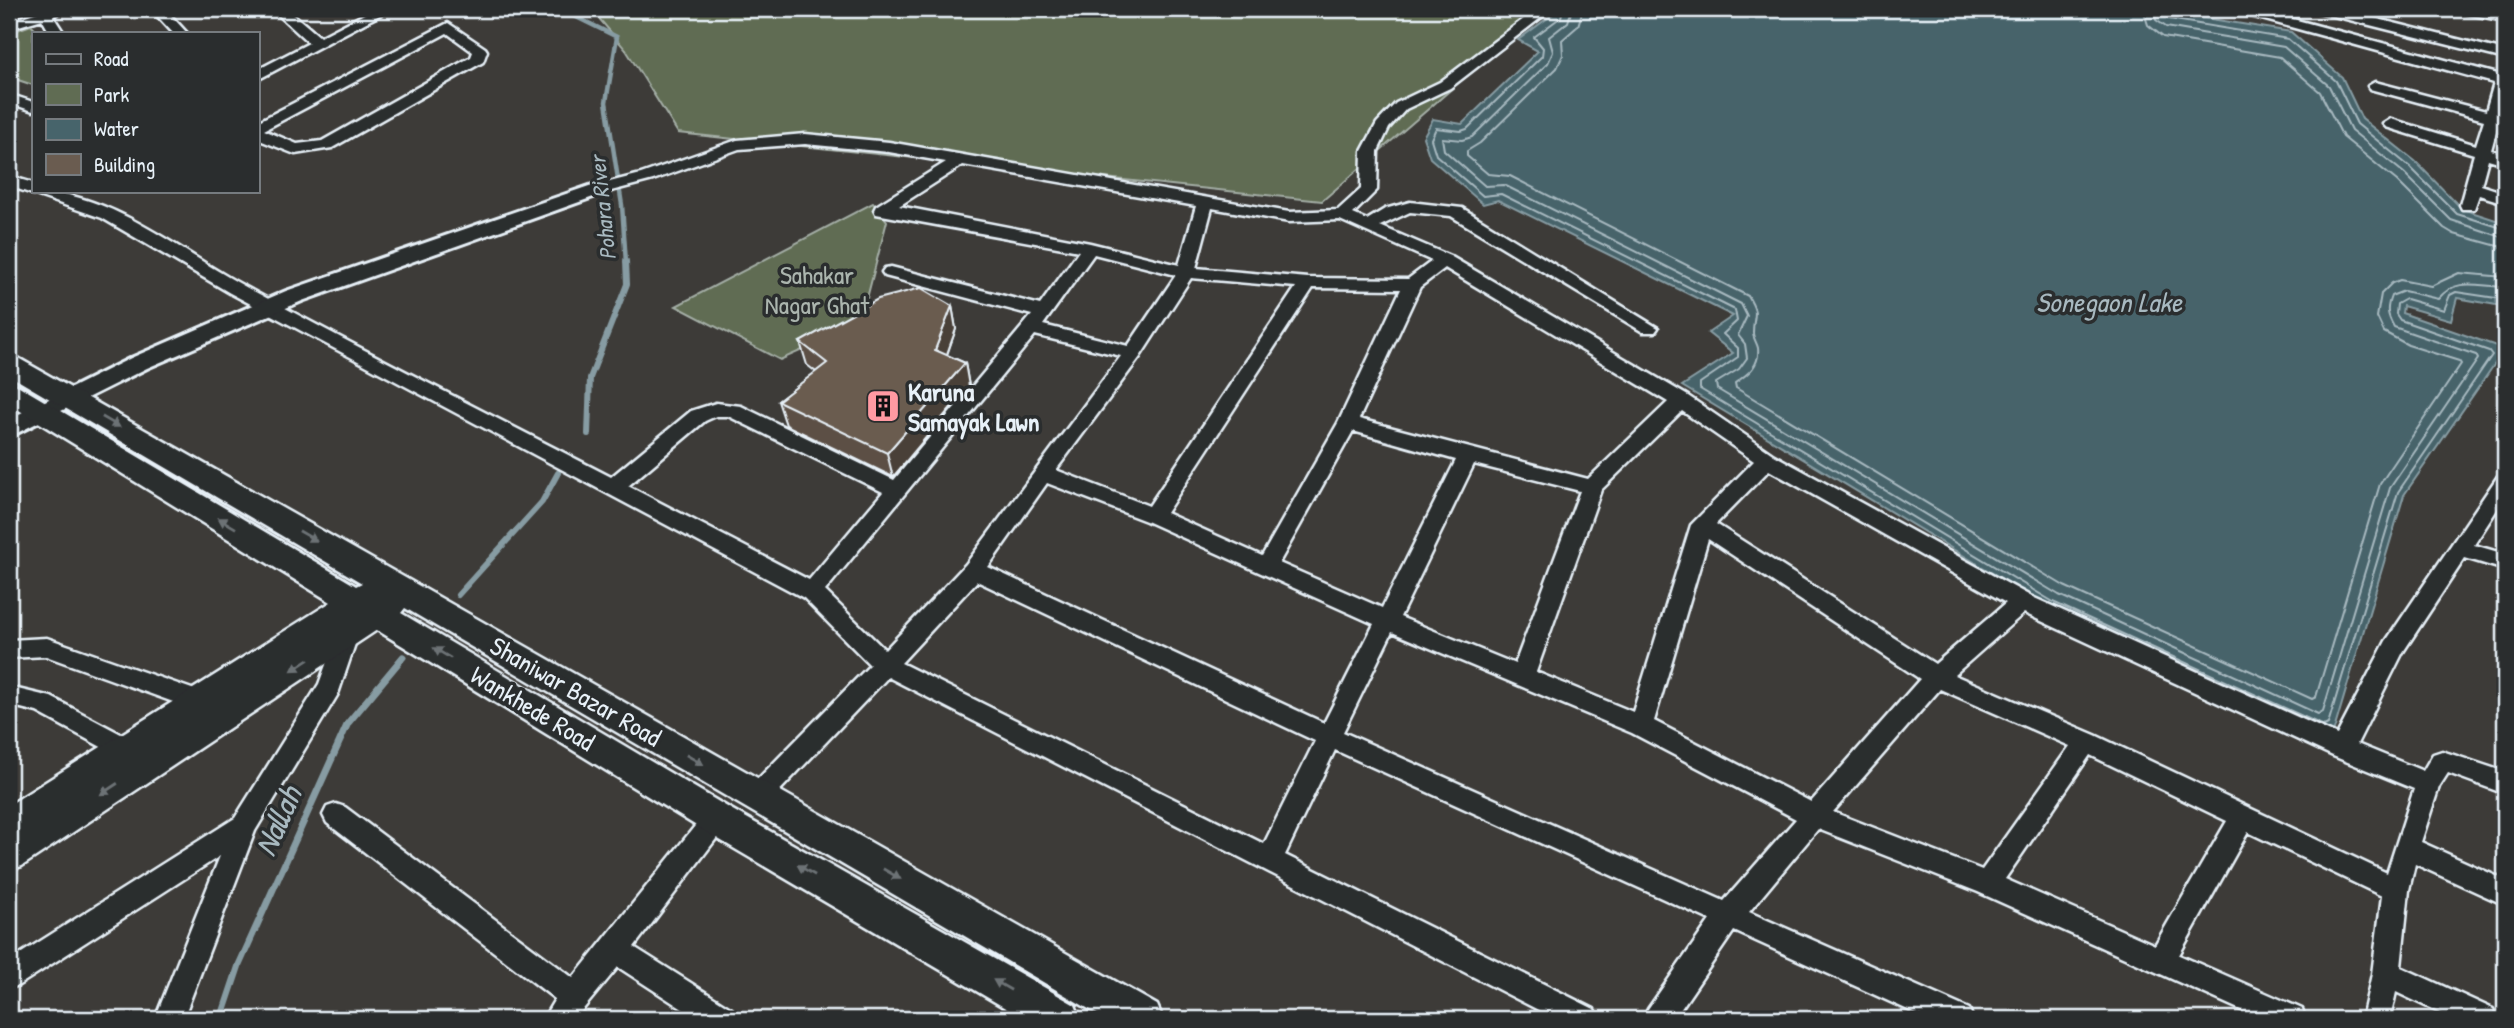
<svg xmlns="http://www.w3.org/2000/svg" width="2514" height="1028" viewBox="0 0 2514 1028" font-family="'Patrick Hand',sans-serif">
<rect width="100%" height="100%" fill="#3d3b38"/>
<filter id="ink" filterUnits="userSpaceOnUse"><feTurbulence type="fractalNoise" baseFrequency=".0143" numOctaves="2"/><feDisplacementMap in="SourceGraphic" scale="14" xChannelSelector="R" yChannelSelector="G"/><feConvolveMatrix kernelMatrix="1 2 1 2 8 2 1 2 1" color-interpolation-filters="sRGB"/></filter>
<g filter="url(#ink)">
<!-- green -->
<path fill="#606c53" stroke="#a4aea6" stroke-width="2" d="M 591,9 L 1544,9 L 1322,201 L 678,133 L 626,50 Z
M 31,25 L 38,33 L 33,33 L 33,85 L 9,77 L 9,33 Z
M 873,203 L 887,221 L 866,302 L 875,318 L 780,360 L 676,306 Z"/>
<!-- water -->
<path fill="#47646b" stroke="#879ca3" stroke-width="2" d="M 1560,9 L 2150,9 L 2291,32 L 2342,77 L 2362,119 L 2415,161 L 2462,209 L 2505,223 L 2505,303 L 2496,305 L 2457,298 L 2451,320 L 2403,306 L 2402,313 L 2505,349 L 2404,495 L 2332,737 L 2052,609 L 1682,386 L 1733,353 L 1708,333 L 1733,316 L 1498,200 L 1483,204 L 1430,158 L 1423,137 L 1433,119 L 1462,124 L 1538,51 L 1518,40 Z"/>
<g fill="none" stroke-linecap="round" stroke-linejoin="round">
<!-- shore -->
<path stroke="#a8b9c0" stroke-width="2" d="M 1563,9 L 1561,17 L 1534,37 L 1543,48 L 1542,56 L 1467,129 L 1461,131 L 1436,128 L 1431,139 L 1436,155 L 1483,196 L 1501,194 L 1735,310 L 1737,321 L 1723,334 L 1738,348 L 1738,357 L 1700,383 L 1700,389 L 2055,603 L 2324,726 L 2328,724 L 2398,492 L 2492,355 L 2489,351 L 2400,320 L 2396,314 L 2397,304 L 2406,299 L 2444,310 L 2450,295 L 2456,292 L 2496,298 L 2505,296
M 1572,9 L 1568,22 L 1549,37 L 1553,52 L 1548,63 L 1472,137 L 1462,140 L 1442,138 L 1444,150 L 1485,186 L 1504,185 L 1741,304 L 1747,316 L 1738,335 L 1745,344 L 1747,358 L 1739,369 L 1716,383 L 1717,389 L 2059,595 L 2318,714 L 2323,711 L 2390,488 L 2478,359 L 2476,355 L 2394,327 C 2387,315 2386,309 2391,296 L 2404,291 L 2438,299 C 2457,276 2479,287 2505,287
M 1583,9 L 1578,26 L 1562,40 L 1563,55 L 1557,68 L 1480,143 L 1467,151 L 1467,156 L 1488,174 L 1510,176 L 1748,296 C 1760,317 1753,312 1753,333 C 1753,338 1757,343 1758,348 C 1760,366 1748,374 1735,383 L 1736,388 L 2064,586 L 2312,699 L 2316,697 L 2380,484 L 2461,364 L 2459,361 L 2408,345 L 2384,332 L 2377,317 L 2381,294 L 2392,283 L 2400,280 L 2431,286 L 2459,273 L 2505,277
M 2143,9 L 2148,25 L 2163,37 L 2280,57 L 2320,92 L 2343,137 L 2397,181 L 2444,228 L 2454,234 L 2505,248
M 2154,9 L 2156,20 L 2166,27 L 2284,47 L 2329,86 L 2351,130 L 2404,173 L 2451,220 L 2505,238
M 2163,9 L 2164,15 L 2169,19 L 2288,39 L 2336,81 L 2357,124 L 2410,167 L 2457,214 L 2505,229"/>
<!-- stream-far2 -->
<path stroke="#879ca3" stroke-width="4.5" d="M 560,9 L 617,37 L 606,102 L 622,205 L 626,263"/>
<!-- stream-far1 -->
<path stroke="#879ca3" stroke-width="6" d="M 588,434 L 590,378 L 627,284 L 626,261
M 458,595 L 542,502 L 558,473"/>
<!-- stream -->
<path stroke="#879ca3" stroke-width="7" d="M 221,1019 L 239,965 L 348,723 L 403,657"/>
<!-- minor casing -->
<g stroke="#e8f1f8" stroke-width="5">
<path id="minor" d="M 48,9 L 68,9 L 53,16 L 64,33 L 50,33 L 42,19 L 9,29 L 9,21 Z
M 151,9 L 165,9 L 187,33 L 173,33 Z
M 272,9 L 287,9 L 320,37 L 374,9 L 391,9 L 257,80 L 257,70 L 309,43 Z
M 1537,9 L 1552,9 L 1450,88 L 1406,109 L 1389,128 L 1378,151 L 1377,190 L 1353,214 L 1367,220 L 1385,209 L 1410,202 L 1462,208 L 1658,328 L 1655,332 L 1643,332 L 1451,216 L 1410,212 L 1380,226 L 1450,256 L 1688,396 L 1774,455 L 2030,596 L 2337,735 L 2386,641 L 2498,476 L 2505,474 L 2505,497 L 2474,545 L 2505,554 L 2505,570 L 2465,558 L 2403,652 L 2357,744 L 2423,771 L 2433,754 L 2442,751 L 2505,772 L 2505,794 L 2448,773 L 2439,787 L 2421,842 L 2505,880 L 2505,905 L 2415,864 L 2409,890 L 2401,967 L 2493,1009 L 2497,1019 L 2453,1019 L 2396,992 L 2390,1019 L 2362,1019 L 2372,974 L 2382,896 L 2248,832 L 2179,955 L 2302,1009 L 2306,1019 L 2261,1019 L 1978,892 L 1818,829 L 1749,912 L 1969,1009 L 1973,1019 L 1928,1019 L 1734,931 L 1674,1019 L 1644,1019 L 1648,1009 L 1710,920 L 1335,750 L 1285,855 L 1594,1009 L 1598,1019 L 1556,1019 L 888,677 L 767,804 L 758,807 L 749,804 L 745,796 L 749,788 L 870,665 L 804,598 L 230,293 L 102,218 L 9,186 L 9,176 L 33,183 L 33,191 C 110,191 179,251 244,286 C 365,352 489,414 611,477 L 691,411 L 716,403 L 741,406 L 894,480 L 1032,315 L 885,276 L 882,272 L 885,268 L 891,267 L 1040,305 L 1079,251 L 876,214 L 874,210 L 876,206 L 946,162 L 889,152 L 805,144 L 739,149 L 653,180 L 592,196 L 586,194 L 584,191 L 586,188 L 641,174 L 737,140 L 805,134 L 889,142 L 1289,212 L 1338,210 L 1361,189 L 1362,151 L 1377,123 L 1396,103 L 1440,82 ZM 963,165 L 1196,206 L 1179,265 L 1090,243 L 899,206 ZM 1212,208 L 1289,222 L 1340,220 L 1432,261 L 1408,279 L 1308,278 L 1196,268 ZM 1094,254 L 1176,275 L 1128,346 L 1043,325 ZM 1445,268 L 1668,402 L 1588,479 L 1359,419 L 1420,287 ZM 1191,278 L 1296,287 L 1149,506 L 1056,470 L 1140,357 ZM 1313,288 L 1401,289 L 1338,423 L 1262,556 L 1166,513 ZM 1035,335 L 1121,356 L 966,564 L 885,650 L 825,591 ZM 1682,411 L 1754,461 L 1691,525 L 1633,712 L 1536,672 L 1601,490 ZM 716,416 L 728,416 L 883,492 L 809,580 L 628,486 L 705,421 ZM 1353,431 L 1456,460 L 1382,608 L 1279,563 ZM 1474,464 L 1580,491 L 1515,664 L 1400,617 ZM 1769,470 L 2006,603 L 1935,664 L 1716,524 ZM 1047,483 L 1146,521 L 1374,624 L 1324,723 L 988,567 ZM 1708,539 L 1920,679 L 1811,802 L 1654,721 ZM 977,581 L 1315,741 L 1264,844 L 901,663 ZM 2024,613 L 2333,756 L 2414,789 L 2387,873 L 2095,735 L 1954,675 ZM 1392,632 L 1632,733 L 1796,819 L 1724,901 L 1343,732 ZM 1940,689 L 2070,746 L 1982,870 L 1833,812 ZM 2090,755 L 2227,821 L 2155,945 L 2005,879 Z
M 2234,9 L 2256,9 L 2505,76 L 2505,96 L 2500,115 L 2505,116 L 2505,126 L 2498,124 L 2491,150 L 2505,154 L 2505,164 L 2488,159 L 2481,185 L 2505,193 L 2505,203 L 2479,195 L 2474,209 L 2462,209 L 2460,205 L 2474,154 L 2386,127 L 2383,124 L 2391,119 L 2476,145 L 2484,120 L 2370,89 L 2368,86 L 2375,82 L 2486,111 L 2494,83 L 2236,12 Z
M 2316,9 L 2338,9 L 2505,51 L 2505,59 L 2318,12 Z
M 2456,9 L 2498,12 L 2498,9 L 2505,9 L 2505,21 L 2463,13 Z
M 448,23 L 485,48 L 487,51 L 483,62 L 332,148 L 295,154 L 257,139 L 257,122 ZM 447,33 L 473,52 L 471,57 L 322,141 L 297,144 L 264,130 Z
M 9,94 L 33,102 L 33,111 L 9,103 Z
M 347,626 L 355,629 L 358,635 L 338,694 L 255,831 L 183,1019 L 155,1019 L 220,856 L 19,985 L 9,989 L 9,961 L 235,818 L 319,684 L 339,629 Z
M 47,638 L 209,695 L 213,702 L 209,709 L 201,712 L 46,656 L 9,658 L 9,640 Z
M 9,687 L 51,697 L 136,742 L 139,749 L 136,756 L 127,759 L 118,756 L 37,712 L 9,705 Z
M 336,804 L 345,807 L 573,978 L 707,811 L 716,808 L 725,811 L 729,819 L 725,827 L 634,947 L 732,1009 L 736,1019 L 698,1019 L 618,967 L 575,1019 L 543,1019 L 555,999 L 327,823 L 323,815 L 327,807 Z"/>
</g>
<!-- tertiary casing -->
<g stroke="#e8f1f8" stroke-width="6">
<path id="tertiary" d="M 592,185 L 599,187 L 602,191 L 599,195 L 302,301 L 147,368 L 9,437 L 9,419 L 131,358 L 286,291 Z"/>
</g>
<!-- secondary casing -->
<g stroke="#e8f1f8" stroke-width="5">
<path id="secondary" d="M 9,355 L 18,358 L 1157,1005 L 1163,1019 L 1106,1019 L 405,608 L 401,613 L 729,808 L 1075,1005 L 1081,1019 L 1024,1019 L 703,830 L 377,630 L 22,866 L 9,870 L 9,805 L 331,602 L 9,404 L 9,383 L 19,386 L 356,586 L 362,583 L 9,375 Z"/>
</g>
<!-- minor -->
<use href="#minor" fill="#2a2d2e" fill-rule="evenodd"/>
<!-- tertiary -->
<use href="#tertiary" fill="#2a2d2e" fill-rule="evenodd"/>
<!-- secondary -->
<use href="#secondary" fill="#2a2d2e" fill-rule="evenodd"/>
</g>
<!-- wall -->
<path fill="#5b4f45" stroke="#e8f1f8" stroke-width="2" d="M 952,306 L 956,329 L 947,355 L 965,363 L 969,386 L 893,477 L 786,425 L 778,401 L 816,372 L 807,365 L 800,342 Z"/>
<!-- shaded-wall -->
<path fill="#4a4038" stroke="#e8f1f8" stroke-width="2" d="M 952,306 L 956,329 L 940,373 L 935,350 Z
M 965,363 L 969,386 L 893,477 L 887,453 Z"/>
<!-- building -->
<path fill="#6a5c50" stroke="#e8f1f8" stroke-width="2" d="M 921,288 L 952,306 L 935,350 L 965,363 L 887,453 L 778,401 L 827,363 L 800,342 L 878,299 Z"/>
<!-- one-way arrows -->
<defs><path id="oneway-solid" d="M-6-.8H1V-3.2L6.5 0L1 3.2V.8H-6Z" transform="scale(1.75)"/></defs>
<g fill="#6c7275">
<use href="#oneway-solid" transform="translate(111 422) rotate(30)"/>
<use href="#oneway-solid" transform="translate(227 523) rotate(-149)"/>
<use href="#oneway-solid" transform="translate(308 536) rotate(30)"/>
<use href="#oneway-solid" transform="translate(442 653) rotate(-149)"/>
<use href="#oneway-solid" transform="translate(300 665) rotate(147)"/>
<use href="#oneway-solid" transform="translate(695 760) rotate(30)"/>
<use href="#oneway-solid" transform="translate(109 789) rotate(147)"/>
<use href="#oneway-solid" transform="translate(806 870) rotate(-150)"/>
<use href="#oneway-solid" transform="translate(892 874) rotate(30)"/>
<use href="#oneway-solid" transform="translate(1002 985) rotate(-150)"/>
</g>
</g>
<!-- icons -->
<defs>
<g id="building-square" transform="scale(1.75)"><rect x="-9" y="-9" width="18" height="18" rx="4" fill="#ff9aa2" stroke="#2a2d2e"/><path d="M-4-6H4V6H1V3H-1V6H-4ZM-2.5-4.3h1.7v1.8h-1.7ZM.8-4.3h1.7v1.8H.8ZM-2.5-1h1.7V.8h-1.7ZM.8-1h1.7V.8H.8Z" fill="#111"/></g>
</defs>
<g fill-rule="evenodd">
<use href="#building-square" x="883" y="406"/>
</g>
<g text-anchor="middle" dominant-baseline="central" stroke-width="7" stroke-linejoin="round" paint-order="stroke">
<!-- far-water labels -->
<g font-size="23" font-style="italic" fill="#a8b9c0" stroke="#2a2d2e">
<text transform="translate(602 208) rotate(-96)">Pohara River</text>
</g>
<!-- park labels -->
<g font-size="26" fill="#abb5ae" stroke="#2a2d2e">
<text x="817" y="274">Sahakar<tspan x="817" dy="30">Nagar Ghat</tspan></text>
</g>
<!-- poi labels -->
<g font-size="26" font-weight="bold" fill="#e8f1f8" stroke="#2a2d2e" text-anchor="start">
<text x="908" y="391">Karuna<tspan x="908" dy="30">Samayak Lawn</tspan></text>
</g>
<!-- street labels -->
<g font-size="26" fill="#e8f1f8" stroke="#2a2d2e">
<text transform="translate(576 691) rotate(30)">Shaniwar Bazar Road</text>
<text transform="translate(533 708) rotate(31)">Wankhede Road</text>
</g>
<!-- water labels -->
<g font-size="28" font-style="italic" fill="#a8b9c0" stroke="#2a2d2e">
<text x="2109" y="302">Sonegaon Lake</text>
</g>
<!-- near-water labels -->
<g font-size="33" font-style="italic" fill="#a8b9c0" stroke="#2a2d2e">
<text transform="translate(277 821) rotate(-66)">Nallah</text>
</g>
</g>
<!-- margin -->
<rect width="2514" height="1028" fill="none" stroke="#2a2d2e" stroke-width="35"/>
<rect x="18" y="18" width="2479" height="993" fill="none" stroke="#e8f1f8" stroke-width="2.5" filter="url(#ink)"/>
<!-- legend -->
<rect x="32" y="32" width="228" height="161" fill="#2a2d2e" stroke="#767b7f" stroke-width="2"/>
<rect x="46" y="54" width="35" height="10" fill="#2a2d2e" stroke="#767b7f" stroke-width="2"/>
<text x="94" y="66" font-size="21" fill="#e8f1f8">Road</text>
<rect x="46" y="84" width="35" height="21" fill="#606c53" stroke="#767b7f" stroke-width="2"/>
<text x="94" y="102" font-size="21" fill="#e8f1f8">Park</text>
<rect x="46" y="119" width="35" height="21" fill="#47646b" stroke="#767b7f" stroke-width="2"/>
<text x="94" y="136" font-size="21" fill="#e8f1f8">Water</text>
<rect x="46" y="154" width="35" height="21" fill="#6a5c50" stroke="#767b7f" stroke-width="2"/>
<text x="94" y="172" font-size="21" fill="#e8f1f8">Building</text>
</svg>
